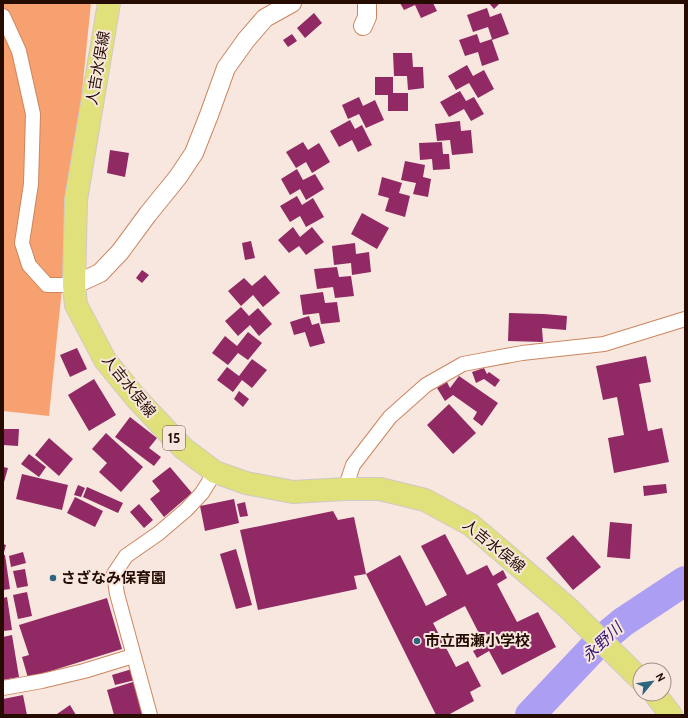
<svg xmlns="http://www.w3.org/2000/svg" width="688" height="718" viewBox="0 0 688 718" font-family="Cabin,'Noto Sans JP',sans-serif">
<rect width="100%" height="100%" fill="#f7e7df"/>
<!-- forest -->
<path fill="#f7a170" d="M 3,3 L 91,3 L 49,416 L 3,411 Z"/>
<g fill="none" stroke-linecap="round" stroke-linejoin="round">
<!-- river -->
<path stroke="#ab9ef3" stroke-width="30" d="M 530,715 L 599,642 L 623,622 L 685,581"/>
</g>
<!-- building -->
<path fill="#912964" d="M 400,3 L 433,3 L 437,11 L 421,18 L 415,5 L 404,10 Z
M 489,3 L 500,3 L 494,9 Z
M 487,8 L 490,17 L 501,13 L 509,34 L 492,40 L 499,60 L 482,66 L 478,52 L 465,56 L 459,40 L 477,34 L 480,43 L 492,39 L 488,27 L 473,32 L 467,15 Z
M 314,13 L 322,23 L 305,38 L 297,28 Z
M 292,34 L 297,41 L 288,47 L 283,40 Z
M 393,53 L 412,53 L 413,67 L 423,67 L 424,88 L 408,90 L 407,76 L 394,76 Z
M 467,65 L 473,76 L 484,70 L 494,89 L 478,98 L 469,83 L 456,90 L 448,76 Z
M 375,77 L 393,77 L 393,93 L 408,93 L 408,111 L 388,111 L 388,95 L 375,95 Z
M 460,91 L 466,101 L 474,97 L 484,114 L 471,121 L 464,109 L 449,117 L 440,102 Z
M 359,97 L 363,106 L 375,100 L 384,120 L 366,128 L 359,114 L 348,119 L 342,105 Z
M 350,120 L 355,129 L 362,125 L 372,145 L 358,152 L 352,140 L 339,147 L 330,131 Z
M 460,121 L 461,131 L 471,130 L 473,153 L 452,155 L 450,140 L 437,141 L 435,124 Z
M 303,142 L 308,150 L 319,143 L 330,162 L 312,173 L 306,162 L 296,168 L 286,152 Z
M 442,142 L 443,154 L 449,154 L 450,169 L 433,170 L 432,159 L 420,160 L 419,143 Z
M 110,150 L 129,153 L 125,177 L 107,173 Z
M 405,161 L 425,165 L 423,177 L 431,179 L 428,197 L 413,194 L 416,183 L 401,180 Z
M 297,169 L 303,180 L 315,174 L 324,189 L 306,200 L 300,189 L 290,195 L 281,179 Z
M 382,177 L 402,183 L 399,193 L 410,196 L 405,217 L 385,211 L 389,198 L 378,195 Z
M 297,196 L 302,205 L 313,198 L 324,217 L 306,227 L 300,216 L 290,222 L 280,206 Z
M 362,213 L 389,228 L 377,249 L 351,234 Z
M 293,227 L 300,237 L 312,227 L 324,242 L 306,255 L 299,246 L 289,253 L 278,240 Z
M 251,241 L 255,258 L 245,260 L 242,243 Z
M 355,243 L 356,254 L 369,252 L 371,272 L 352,275 L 351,263 L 334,265 L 332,246 Z
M 337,267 L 339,277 L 351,276 L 354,296 L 335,298 L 333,287 L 317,289 L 314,269 Z
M 142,270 L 149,275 L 142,283 L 136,278 Z
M 265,275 L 280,293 L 263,307 L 253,295 L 241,306 L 228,291 L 244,278 L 252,286 Z
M 323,292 L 325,303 L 337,302 L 340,322 L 321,324 L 319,313 L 303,315 L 300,295 Z
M 241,307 L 249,316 L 258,308 L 272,324 L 259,336 L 250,325 L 238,336 L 225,321 Z
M 509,313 L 544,314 L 567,316 L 566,330 L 542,328 L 543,342 L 508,341 Z
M 309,316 L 312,325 L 319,323 L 325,343 L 310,347 L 305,332 L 294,335 L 290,322 Z
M 248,332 L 262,343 L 248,360 L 238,353 L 228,365 L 212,353 L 225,336 L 237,346 Z
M 77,348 L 87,369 L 70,377 L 60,355 Z
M 646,356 L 651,382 L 639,384 L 648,431 L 662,428 L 669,462 L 614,473 L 608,438 L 624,435 L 617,397 L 603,400 L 596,366 Z
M 252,359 L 267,370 L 252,388 L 242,380 L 233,392 L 217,380 L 227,367 L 239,376 Z
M 484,368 L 487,374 L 489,372 L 500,380 L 495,387 L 484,379 L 476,383 L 472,372 Z
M 459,376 L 498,403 L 482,426 L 473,419 L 477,412 L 453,395 L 445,401 L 437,388 L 447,382 L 450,388 Z
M 94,379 L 116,415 L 89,431 L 68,395 Z
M 239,391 L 249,399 L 243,407 L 234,399 Z
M 449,404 L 476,433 L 453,454 L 427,425 Z
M 130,417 L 157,438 L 149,448 L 161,457 L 154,466 L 115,437 Z
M 3,429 L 19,429 L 18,446 L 3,445 Z
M 106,433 L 143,467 L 121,492 L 99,472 L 107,463 L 92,449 Z
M 49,438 L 73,459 L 59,476 L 35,455 Z
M 29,454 L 46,467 L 39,477 L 21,464 Z
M 3,467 L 8,468 L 4,482 L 3,482 Z
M 170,467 L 192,493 L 164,517 L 150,499 L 160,491 L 152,481 Z
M 22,474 L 68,485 L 62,510 L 16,499 Z
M 666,484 L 667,493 L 644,496 L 643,486 Z
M 78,485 L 85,488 L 81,497 L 74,495 Z
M 87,487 L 123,503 L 118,513 L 83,497 Z
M 75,497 L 103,511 L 95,527 L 67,513 Z
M 234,499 L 239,523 L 205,531 L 200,506 Z
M 245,502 L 248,516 L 240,517 L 237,504 Z
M 139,504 L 153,520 L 144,528 L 130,512 Z
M 333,511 L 338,520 L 354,517 L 366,574 L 354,576 L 357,589 L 258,610 L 240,530 Z
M 610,522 L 632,524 L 630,559 L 607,557 Z
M 445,534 L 467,575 L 487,565 L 493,576 L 503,570 L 507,578 L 497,584 L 517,622 L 538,612 L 556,647 L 502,675 L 489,651 L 477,658 L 473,651 L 485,645 L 465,606 L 433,623 L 456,667 L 468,661 L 481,686 L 470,692 L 474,701 L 448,715 L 436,715 L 366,574 L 400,555 L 426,606 L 447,595 L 421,546 Z
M 573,535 L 601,567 L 573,590 L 546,558 Z
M 3,544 L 6,545 L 4,552 L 3,552 Z
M 236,549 L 252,605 L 236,609 L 220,554 Z
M 23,552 L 26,563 L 11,567 L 9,556 Z
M 3,555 L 5,555 L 10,589 L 3,590 Z
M 25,569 L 28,586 L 17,588 L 13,571 Z
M 27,592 L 32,616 L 18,619 L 13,595 Z
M 7,597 L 12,630 L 3,631 L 3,598 Z
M 107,598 L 122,649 L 28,678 L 22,657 L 29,655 L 19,625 Z
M 12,635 L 19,677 L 3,680 L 3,637 Z
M 132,669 L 135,680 L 115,685 L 112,675 Z
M 136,681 L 146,715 L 114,715 L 107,690 Z
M 23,695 L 27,715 L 3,715 L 3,699 Z
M 70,705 L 76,715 L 58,715 L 57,714 Z"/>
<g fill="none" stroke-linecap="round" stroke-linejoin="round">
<!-- minor casing -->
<g stroke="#cc865f" stroke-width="16">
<path id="minor" d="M 3,16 L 19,51 L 33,114 L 31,184 L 22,243 L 29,265 L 47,285 L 74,285
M 345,489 L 353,465 L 390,417 L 426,385 L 463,364 L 522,353 L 604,344 L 685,319
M 3,688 L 42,681 L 84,671 L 133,656
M 150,715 L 117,594 L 114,574 L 126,556 L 159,533 L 186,510 L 202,493 L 215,472"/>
</g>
<!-- tertiary casing -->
<g stroke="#cc865f" stroke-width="20">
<path id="tertiary" d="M 363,26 L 367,17 L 367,3
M 74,285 L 100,273 L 120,252 L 148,214 L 178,177 L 194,153 L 209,115 L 226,68 L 246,40 L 265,18 L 292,3"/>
</g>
<!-- primary casing -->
<g stroke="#cfc9c7" stroke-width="24">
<path id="primary" d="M 109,3 L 76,200 L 74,285 L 76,305 L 105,360 L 136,398 L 183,448 L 215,472 L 246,483 L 293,492 L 345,489 L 380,489 L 425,500 L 471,525 L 567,607 L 640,679
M 655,694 L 671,715"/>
</g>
<!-- minor -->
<use href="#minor" stroke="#fff" stroke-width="14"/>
<!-- tertiary -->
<use href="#tertiary" stroke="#fff" stroke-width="18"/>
<!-- primary -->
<use href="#primary" stroke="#e0e17a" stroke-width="22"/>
</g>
<!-- markers -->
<g fill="#2b657e" stroke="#f7e7df" stroke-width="1.5">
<circle cx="53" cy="578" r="4"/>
<circle cx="417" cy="641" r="4"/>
</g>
<g text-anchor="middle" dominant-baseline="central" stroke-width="4" stroke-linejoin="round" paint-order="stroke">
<!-- shield labels -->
<rect fill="#f7e7df" stroke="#644d43" stroke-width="1" x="163" y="426" width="22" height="24" rx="3"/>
<g font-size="14" font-weight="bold" fill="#250b00">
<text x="174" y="438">15</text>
</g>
<!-- street labels -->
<g font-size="15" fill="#250b00" stroke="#f7e7df">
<text transform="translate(98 68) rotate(-80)">人吉水俣線</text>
<text transform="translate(129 386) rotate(51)">人吉水俣線</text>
<text transform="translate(494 546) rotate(39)">人吉水俣線</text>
</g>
<!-- poi labels -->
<g font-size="15" font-weight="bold" fill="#250b00" stroke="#f7e7df" text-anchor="start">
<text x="61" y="578">さざなみ保育園</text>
<text x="425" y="641">市立西瀬小学校</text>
</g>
<!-- water labels -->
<g font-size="16" font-style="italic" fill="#341773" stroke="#f7e7df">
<text transform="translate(602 642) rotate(-43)">永野川</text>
</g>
</g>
<!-- border -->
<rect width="688" height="718" fill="none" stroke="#250b00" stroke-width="8"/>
<!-- north arrow -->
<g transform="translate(652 682) rotate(61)"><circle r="19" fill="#f7e7df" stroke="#a38f86"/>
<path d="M0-3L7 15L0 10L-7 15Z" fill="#2b657e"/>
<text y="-6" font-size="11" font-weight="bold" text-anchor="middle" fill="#250b00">N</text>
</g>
</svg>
